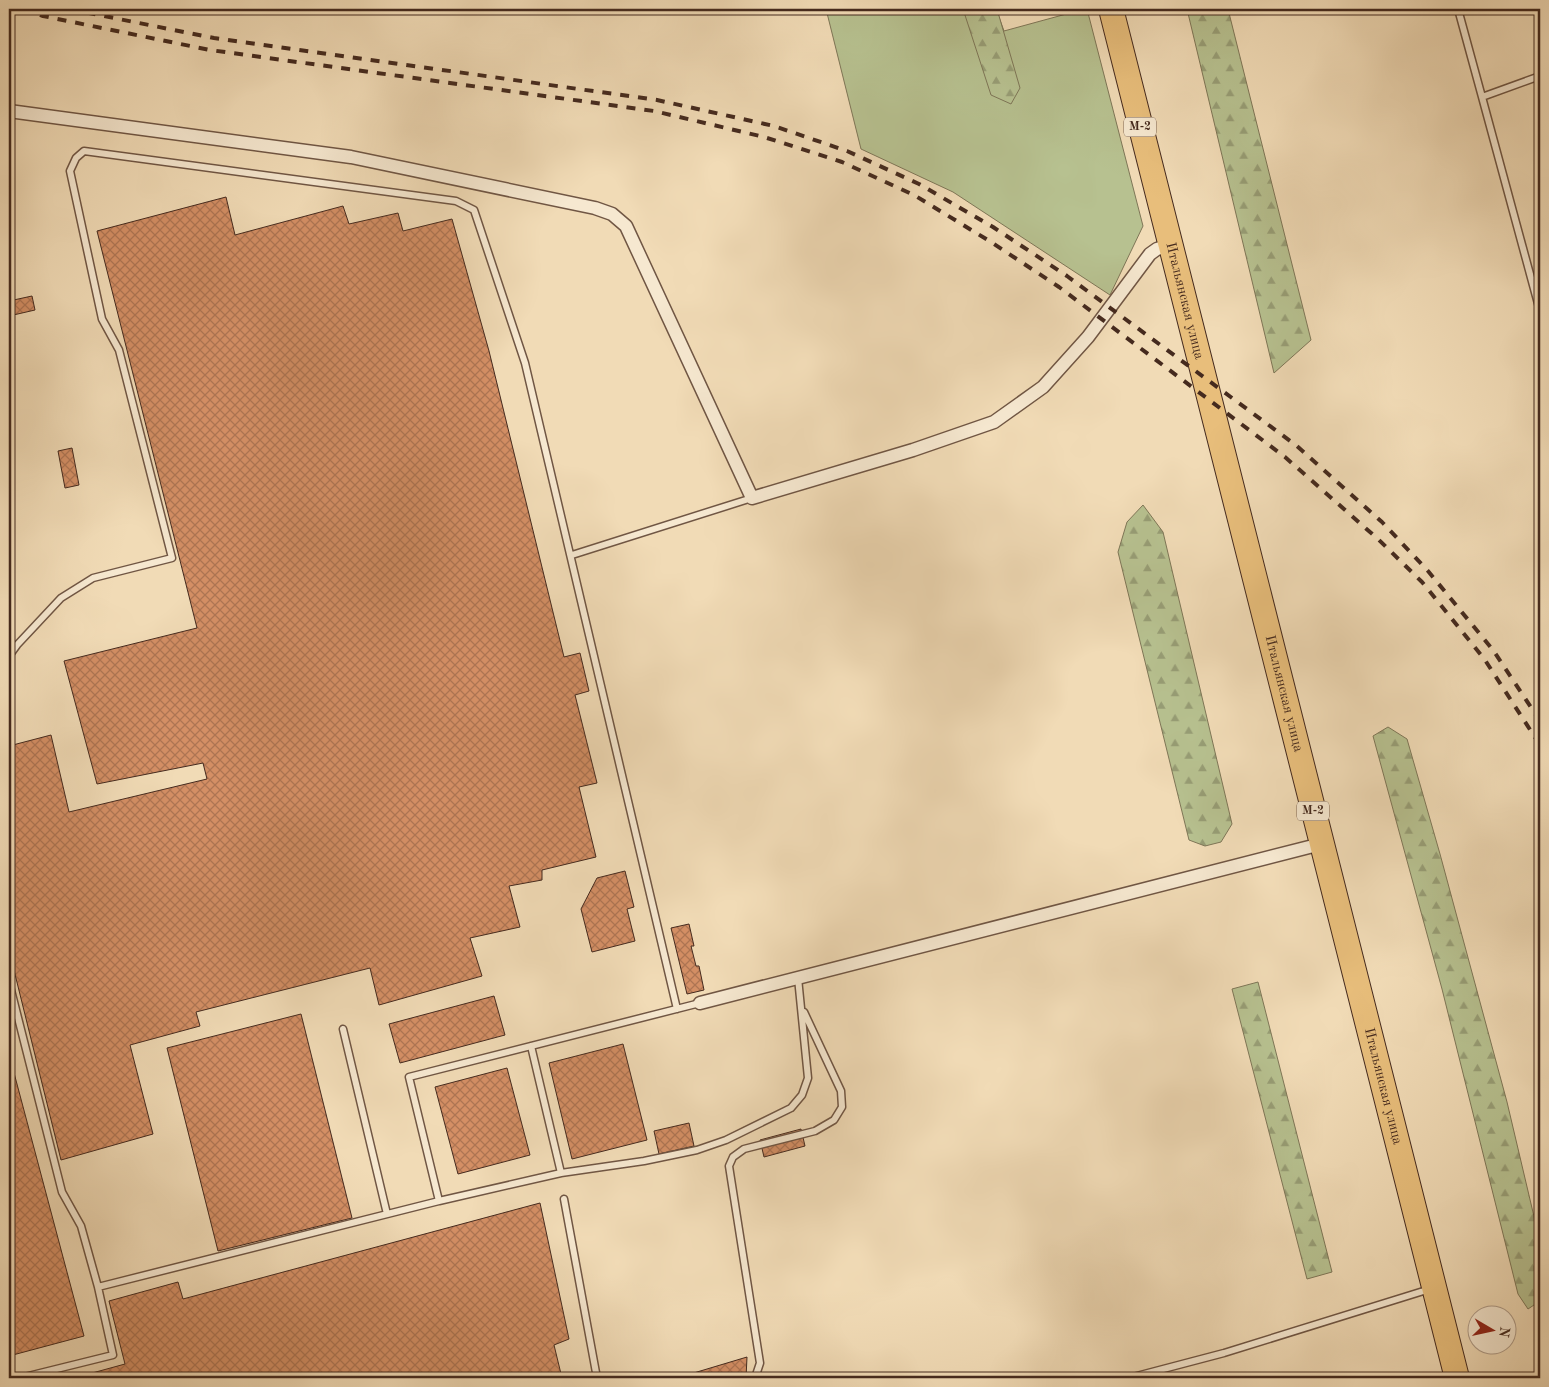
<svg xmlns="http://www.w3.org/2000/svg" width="1549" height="1387" viewBox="0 0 1549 1387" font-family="'Old Standard TT',serif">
<defs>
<pattern id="forest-firs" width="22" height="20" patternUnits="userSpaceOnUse" patternTransform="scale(1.25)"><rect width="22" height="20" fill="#b7c190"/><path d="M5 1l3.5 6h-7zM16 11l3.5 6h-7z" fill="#979d75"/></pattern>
<pattern id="building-cross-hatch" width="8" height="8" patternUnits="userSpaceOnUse" patternTransform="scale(1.25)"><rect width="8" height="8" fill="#d48f65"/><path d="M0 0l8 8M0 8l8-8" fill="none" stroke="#ae7553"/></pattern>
</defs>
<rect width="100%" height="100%" fill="#f1dbb6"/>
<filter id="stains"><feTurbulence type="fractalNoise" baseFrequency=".004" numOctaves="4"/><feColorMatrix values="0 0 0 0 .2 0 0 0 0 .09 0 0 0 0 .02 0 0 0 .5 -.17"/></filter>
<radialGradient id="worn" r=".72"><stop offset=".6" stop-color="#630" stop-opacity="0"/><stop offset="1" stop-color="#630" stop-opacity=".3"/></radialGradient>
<!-- grass -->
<path fill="#b7c190" stroke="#7e7657" d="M 826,9 L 996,9 L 1004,31 L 1070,13 L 1069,9 L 1087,9 L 1143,226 L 1110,295 L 953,192 L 861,149 Z"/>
<!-- forest -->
<path fill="url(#forest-firs)" stroke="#7e7657" d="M 963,9 L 997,9 L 1020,88 L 1011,104 L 991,95 Z
M 1187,9 L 1228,9 L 1311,340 L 1274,373 Z
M 1143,505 L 1163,532 L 1232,824 L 1221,842 L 1205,846 L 1189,840 L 1118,552 L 1127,522 Z
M 1388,727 L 1407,739 L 1440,854 L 1507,1102 L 1540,1242 L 1540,1301 L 1528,1309 L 1518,1294 L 1442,989 L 1373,736 Z
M 1258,982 L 1332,1272 L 1307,1279 L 1232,989 Z"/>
<!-- building -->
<path fill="url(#building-cross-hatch)" stroke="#452a1e" d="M 226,197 L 235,235 L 343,206 L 349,224 L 398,213 L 403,231 L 452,219 L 489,351 L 564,657 L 580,653 L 589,691 L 575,695 L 597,783 L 579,787 L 596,857 L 542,870 L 542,880 L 509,886 L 520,927 L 470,938 L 482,976 L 379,1005 L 370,968 L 196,1012 L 200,1026 L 130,1045 L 153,1134 L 61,1160 L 9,950 L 9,746 L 51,735 L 69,812 L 207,779 L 203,763 L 97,784 L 64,661 L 197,628 L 97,231 Z
M 32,296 L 35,310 L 9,316 L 9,301 Z
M 72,448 L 79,485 L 65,488 L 58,451 Z
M 625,871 L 634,907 L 627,909 L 635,941 L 592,952 L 581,909 L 597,878 Z
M 689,924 L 694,946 L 691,946 L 696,966 L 699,966 L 704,990 L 687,994 L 671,928 Z
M 494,996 L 505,1035 L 400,1063 L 389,1024 Z
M 301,1014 L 352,1218 L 218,1251 L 167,1048 Z
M 623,1044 L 647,1140 L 572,1159 L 549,1063 Z
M 9,1054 L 84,1336 L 9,1356 Z
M 507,1068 L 530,1155 L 458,1174 L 435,1087 Z
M 689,1123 L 694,1146 L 659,1154 L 654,1131 Z
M 801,1129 L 805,1146 L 764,1157 L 760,1140 Z
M 540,1203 L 569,1339 L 554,1345 L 562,1378 L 74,1378 L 125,1364 L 109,1301 L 178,1282 L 183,1299 Z
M 747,1357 L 746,1378 L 677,1378 Z"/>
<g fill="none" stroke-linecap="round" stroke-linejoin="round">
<!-- lane casing -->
<g stroke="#705644" stroke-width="9">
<path id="lane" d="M 1458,9 L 1482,97 L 1540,76
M 1482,97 L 1540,311
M 572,555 L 752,498
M 9,656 L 17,645 L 61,598 L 93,578 L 172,558 L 119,350 L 102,319 L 70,171 L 76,158 L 84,151 L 456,201 L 474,210 L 525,363 L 677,1009
M 9,982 L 62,1192 L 81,1226 L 98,1287
M 343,1029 L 387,1214
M 531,1046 L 561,1173
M 564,1199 L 597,1378
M 439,1201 L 561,1173 L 644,1161 L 697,1150 L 726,1140 L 791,1108 L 802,1095 L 808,1078 L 798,978
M 20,1378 L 113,1355 L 98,1287 L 439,1201 L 409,1077 L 700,1003
M 755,1378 L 760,1363 L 729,1166 L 733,1157 L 744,1149 L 815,1131 L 834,1120 L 842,1107 L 841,1091 L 804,1012
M 1129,1378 L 1224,1353 L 1430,1289"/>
</g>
<!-- street casing -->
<g stroke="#705644" stroke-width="15">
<path id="street" d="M 9,111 L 351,157 L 595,208 L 612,214 L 626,226 L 752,498 L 913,450 L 994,422 L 1043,387 L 1088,337 L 1150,254 L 1157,249 L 1169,245
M 700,1003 L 1321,844"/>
</g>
<!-- highway casing -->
<g stroke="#452a1e" stroke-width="26">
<g id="highway">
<path id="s1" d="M 1111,9 L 1457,1378"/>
</g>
</g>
<!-- lane -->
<use href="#lane" stroke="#f6e8d0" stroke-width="6"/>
<!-- street -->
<use href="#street" stroke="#f6e8d0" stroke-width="12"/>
<!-- highway -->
<use href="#highway" stroke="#e8be7b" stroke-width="24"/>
<!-- rail -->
<path stroke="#452a1e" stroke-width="4" stroke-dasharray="9 9" stroke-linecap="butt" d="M 23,9 L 43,16 L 210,50 L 654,111 L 764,137 L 842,162 L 914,195 L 991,242 L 1059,287 L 1285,457 L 1379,540 L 1422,582 L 1485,660 L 1540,745
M 69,9 L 214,38 L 657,100 L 774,126 L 847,151 L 919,184 L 993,227 L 1067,276 L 1297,446 L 1382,522 L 1428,571 L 1493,650 L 1540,721"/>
</g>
<g text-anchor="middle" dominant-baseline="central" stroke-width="4" stroke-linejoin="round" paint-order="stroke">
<!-- shield labels -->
<g fill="#f6e8d0" stroke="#7a6353" stroke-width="1">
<rect x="1124" y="117.5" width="32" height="19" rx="4"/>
<rect x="1297" y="801.5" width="32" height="19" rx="4"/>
</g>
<g font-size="12" font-weight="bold" fill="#452a1e">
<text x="1140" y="127">М-2</text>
<text x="1313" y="811">М-2</text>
</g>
<!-- street labels -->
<g font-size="14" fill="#452a1e" stroke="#f6e8d0">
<text stroke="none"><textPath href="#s1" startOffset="301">Итальянская улица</textPath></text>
<text stroke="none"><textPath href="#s1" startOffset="706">Итальянская улица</textPath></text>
<text stroke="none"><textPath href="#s1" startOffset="1111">Итальянская улица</textPath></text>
</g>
</g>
<!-- margin -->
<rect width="1549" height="1387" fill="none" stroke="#f1dbb6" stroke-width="30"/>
<rect x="10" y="10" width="1529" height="1367" fill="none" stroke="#452a1e" stroke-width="2.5"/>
<rect x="15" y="15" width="1519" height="1357" fill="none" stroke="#452a1e"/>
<!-- north arrow -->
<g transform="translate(1492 1330) rotate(99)"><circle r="24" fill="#f6e8d0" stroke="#af9c89"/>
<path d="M0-4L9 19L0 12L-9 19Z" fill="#8f2418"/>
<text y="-8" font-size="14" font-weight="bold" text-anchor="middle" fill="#452a1e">N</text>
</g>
<rect width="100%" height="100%" filter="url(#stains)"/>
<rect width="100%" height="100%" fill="url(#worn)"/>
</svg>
